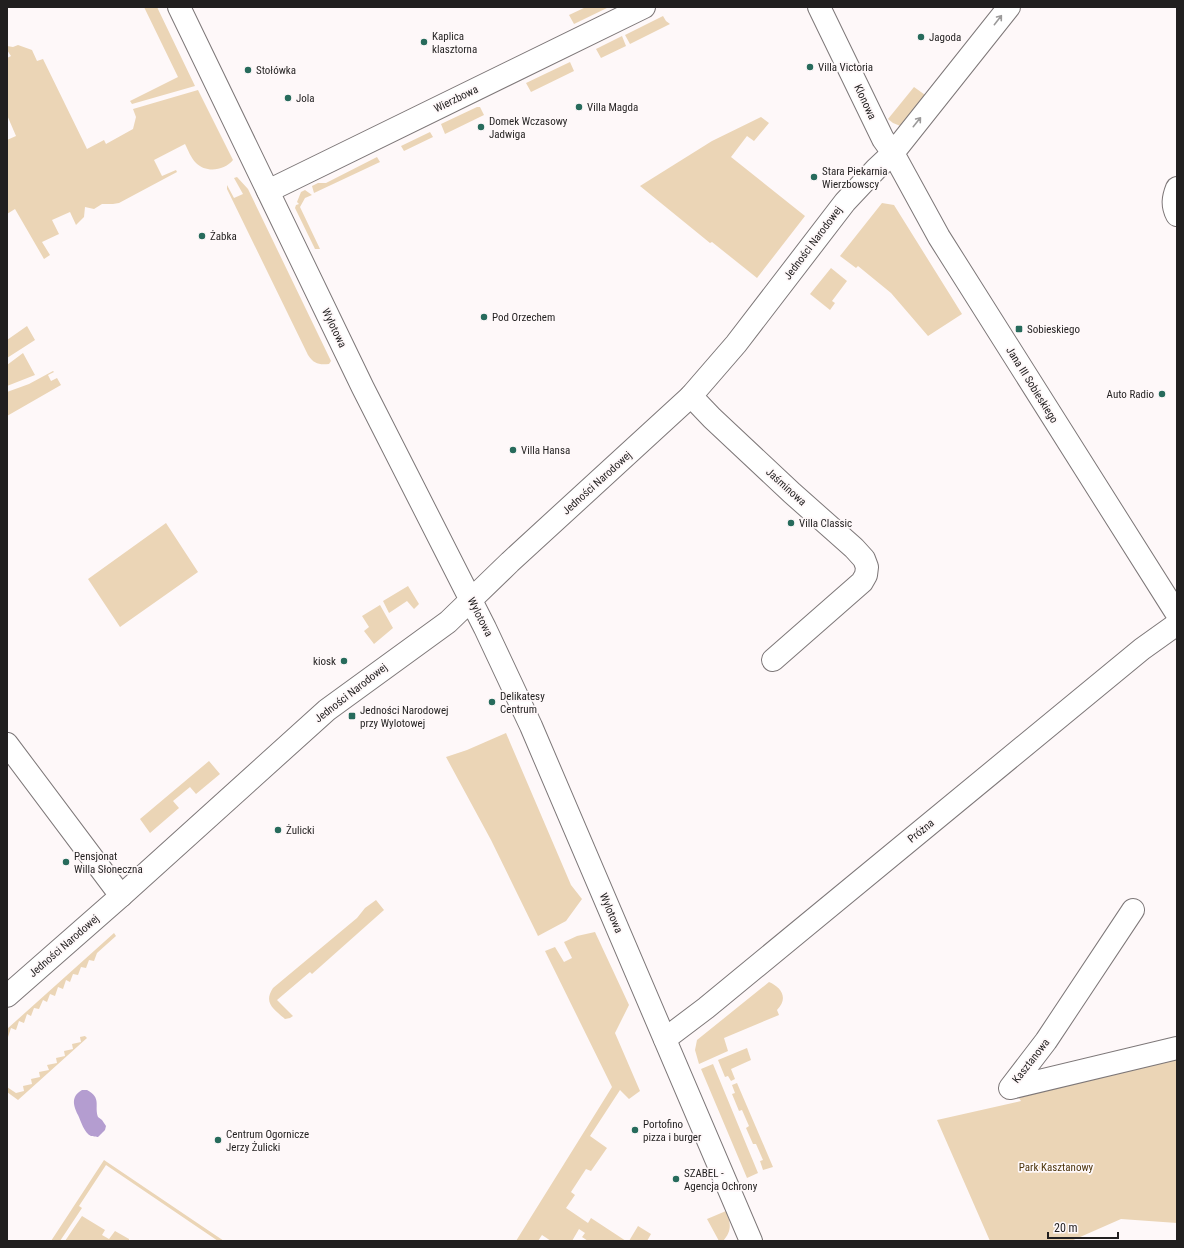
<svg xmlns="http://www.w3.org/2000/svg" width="1184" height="1248" viewBox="0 0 1184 1248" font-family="'Roboto Condensed',sans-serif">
<rect width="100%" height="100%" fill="#fef8f9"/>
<!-- green -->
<path fill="#ebd5b6" d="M 144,7 L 157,7 L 195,86 L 132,104 L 130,101 L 178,77 Z
M 586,7 L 609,7 L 574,24 L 569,15 Z
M 663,16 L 666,21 L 670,24 L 630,44 L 625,35 Z
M 622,36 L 626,46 L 601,58 L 596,49 Z
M 18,45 L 32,50 L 37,61 L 43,59 L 87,149 L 104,140 L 106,144 L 133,129 L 136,117 L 133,109 L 198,90 L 233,160 C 224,171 206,173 196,163 C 191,158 188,150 185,144 L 154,160 L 162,176 L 176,170 L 177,172 L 119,203 L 113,204 L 102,204 L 94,209 L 85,207 L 84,217 L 76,225 L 70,212 L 52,220 L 59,234 L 42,242 L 50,255 L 44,259 L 15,209 L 7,214 L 7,140 L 16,136 L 7,115 L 7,58 L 11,56 L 7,50 L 7,46 L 13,47 Z
M 570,62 L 574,71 L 531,92 L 526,83 Z
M 914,87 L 928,97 L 903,127 L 893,123 L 888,119 Z
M 477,107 L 480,107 L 484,115 L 445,134 L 441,124 Z
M 761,117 L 769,123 L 754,141 L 747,136 L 731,157 L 805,216 L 757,278 L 712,242 L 710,243 L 640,186 L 712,141 Z
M 430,132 L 433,137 L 404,151 L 401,146 Z
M 377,157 L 380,162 L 314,193 L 312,186 L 318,183 L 326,183 Z
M 237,177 L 248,189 L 331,361 L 329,364 C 319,365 314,364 308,355 L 227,189 L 227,185 L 234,198 L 243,194 L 234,178 Z
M 305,190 L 312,195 L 305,198 L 300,207 L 320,249 L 315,249 L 295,208 L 296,205 L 299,204 L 297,202 L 301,192 Z
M 882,203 L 894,205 L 962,314 L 928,336 L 891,293 L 858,266 L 856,268 L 840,256 Z
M 831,268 L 847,281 L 832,301 L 835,303 L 830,310 L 810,294 Z
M 27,326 L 35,340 L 7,358 L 7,340 Z
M 23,353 L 35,375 L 7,386 L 7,365 Z
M 53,371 L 54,372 L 48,375 L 51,381 L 57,378 L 61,385 L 7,416 L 7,392 L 29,384 Z
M 166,523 L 198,572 L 120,627 L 88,579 Z
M 408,586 L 419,604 L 414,609 L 407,601 L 389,613 L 383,601 Z
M 380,605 L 393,628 L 374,644 L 364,631 L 369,627 L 362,616 Z
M 506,733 L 571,885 L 582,899 L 566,921 L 538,936 L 491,840 L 446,757 L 467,750 Z
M 209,761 L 220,774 L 196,794 L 190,787 L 173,801 L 179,808 L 150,833 L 140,819 Z
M 376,900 L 384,910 L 312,974 L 310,972 L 277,1000 L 293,1016 L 290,1018 L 285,1019 C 274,1009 263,1003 273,988 L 357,918 L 365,908 Z
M 595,932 L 629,1005 L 615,1033 L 640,1091 L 629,1099 L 620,1090 L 590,1136 L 607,1148 L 591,1171 L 586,1169 L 571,1192 L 575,1195 L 566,1208 L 588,1223 L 591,1218 L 626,1241 L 588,1241 L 582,1237 L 585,1233 L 579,1229 L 572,1241 L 551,1241 L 542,1235 L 538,1241 L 516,1241 L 612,1087 L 545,951 L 555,947 L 564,962 L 572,958 L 564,942 L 577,936 Z
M 114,933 L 116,936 L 97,953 L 94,961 L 89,960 L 86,968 L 81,967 L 78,975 L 73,974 L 70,982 L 66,980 L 63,989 L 58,987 L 55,996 L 50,994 L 47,1002 L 43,1000 L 39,1009 L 34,1008 L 31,1016 L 27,1014 L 24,1023 L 19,1021 L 16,1030 L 11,1028 L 8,1037 L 7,1036 L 7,1029 Z
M 769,982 C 781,987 789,998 777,1010 L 779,1015 L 724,1038 L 728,1051 L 699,1064 L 695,1050 L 697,1040 Z
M 85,1036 L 87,1038 L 18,1100 L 7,1092 L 7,1087 L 16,1093 L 24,1091 L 23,1086 L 32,1084 L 31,1079 L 40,1077 L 39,1072 L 49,1070 L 47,1065 L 57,1063 L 56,1058 L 65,1056 L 64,1051 L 73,1049 L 72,1044 L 81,1042 L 80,1037 Z
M 747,1048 L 751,1060 L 731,1069 L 735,1079 L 731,1081 L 728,1076 L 725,1077 L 718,1060 Z
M 1177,1053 L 1177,1223 L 1121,1219 L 1071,1241 L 990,1241 L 937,1120 L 1021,1101 L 1019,1098 Z
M 713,1064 L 758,1173 L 747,1178 L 701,1069 Z
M 737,1083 L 773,1167 L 763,1170 L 760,1161 L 763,1160 L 756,1144 L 753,1144 L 746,1128 L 749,1126 L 742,1110 L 739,1111 L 732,1094 L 735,1093 L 732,1085 Z
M 104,1160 L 224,1241 L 218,1241 L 106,1165 L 79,1206 L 82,1208 L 60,1241 L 51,1241 Z
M 726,1211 C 731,1223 732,1231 723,1241 L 719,1241 L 707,1219 Z
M 82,1216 L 105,1230 L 102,1235 L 109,1239 L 115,1231 L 129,1239 L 129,1241 L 65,1241 Z
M 638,1226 L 651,1234 L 647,1241 L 629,1241 Z"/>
<!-- water -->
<path fill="#b49dd0" d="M 82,1090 L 87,1090 C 102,1098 94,1106 98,1117 L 102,1120 L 106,1126 L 105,1130 L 98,1137 C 97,1137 92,1136 91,1136 C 84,1133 81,1121 78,1115 C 73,1105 71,1096 82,1090 Z"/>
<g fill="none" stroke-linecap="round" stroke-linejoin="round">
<!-- minor casing -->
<g stroke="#7d7778" stroke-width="24">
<path id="minor" d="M 819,7 L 883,139 L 893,153 L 939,237 L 1177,614
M 893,153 L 1009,7
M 1177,188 C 1173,198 1172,205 1177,215
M 268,191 L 644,7
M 691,396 L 712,418 L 792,493 L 854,548 L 864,559 L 867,567 L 866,575 L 862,582 L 773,660
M 7,744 L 121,896
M 1133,910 L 1046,1041 L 1010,1088 L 1177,1048
M 665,1039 L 706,1008 L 1142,649 L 1177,624"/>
</g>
<!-- tertiary casing -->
<g stroke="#7d7778" stroke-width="24">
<path id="tertiary" d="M 179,7 L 363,388 L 485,628 L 531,726 L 751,1241
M 7,996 L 121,896 L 327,710 L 448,622 L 510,562 L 691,396 L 736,344 L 845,202 L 876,169 L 893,153"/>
</g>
<!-- minor -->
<use href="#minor" stroke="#fff" stroke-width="22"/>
<!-- tertiary -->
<use href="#tertiary" stroke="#fff" stroke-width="22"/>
</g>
<!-- one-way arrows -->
<defs><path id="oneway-shaft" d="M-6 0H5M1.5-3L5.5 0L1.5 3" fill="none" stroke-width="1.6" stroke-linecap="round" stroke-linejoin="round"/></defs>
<g stroke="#9b9a9a">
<use href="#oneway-shaft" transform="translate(998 20) rotate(-52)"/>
<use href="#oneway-shaft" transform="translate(917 122) rotate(-51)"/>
</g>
<!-- markers -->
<g fill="#276b5c" stroke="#fef8f9" stroke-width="1.5">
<circle cx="921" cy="37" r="4"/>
<circle cx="424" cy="42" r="4"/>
<circle cx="810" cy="67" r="4"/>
<circle cx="248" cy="70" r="4"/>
<circle cx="288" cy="98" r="4"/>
<circle cx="579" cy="107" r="4"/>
<circle cx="481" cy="127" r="4"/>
<circle cx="814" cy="177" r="4"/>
<circle cx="202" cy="236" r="4"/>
<circle cx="484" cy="317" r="4"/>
<rect x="1015" y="325" width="8" height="8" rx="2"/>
<circle cx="1162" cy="394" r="4"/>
<circle cx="513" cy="450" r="4"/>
<circle cx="791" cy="523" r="4"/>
<circle cx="344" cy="661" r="4"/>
<circle cx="492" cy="702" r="4"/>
<rect x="348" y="712" width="8" height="8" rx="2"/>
<circle cx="278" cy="830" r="4"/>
<circle cx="66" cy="862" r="4"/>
<circle cx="635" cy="1130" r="4"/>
<circle cx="218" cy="1140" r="4"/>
<circle cx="676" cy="1179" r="4"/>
</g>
<g text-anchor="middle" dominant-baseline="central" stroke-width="3.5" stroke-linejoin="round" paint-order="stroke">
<!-- poi labels -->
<g font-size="11" fill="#211f1f" stroke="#fef8f9" text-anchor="start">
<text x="432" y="36">Kaplica<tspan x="432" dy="13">klasztorna</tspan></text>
<text x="929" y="37">Jagoda</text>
<text x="818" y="67">Villa Victoria</text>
<text x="256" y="70">Stołówka</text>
<text x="296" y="98">Jola</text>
<text x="587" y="107">Villa Magda</text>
<text x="489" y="121">Domek Wczasowy<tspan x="489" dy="13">Jadwiga</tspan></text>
<text x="822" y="171">Stara Piekarnia<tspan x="822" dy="13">Wierzbowscy</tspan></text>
<text x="210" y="236">Żabka</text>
<text x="492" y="317">Pod Orzechem</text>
<text x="1027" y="329">Sobieskiego</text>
<text x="1154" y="394" text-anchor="end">Auto Radio</text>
<text x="521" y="450">Villa Hansa</text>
<text x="799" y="523">Villa Classic</text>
<text x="336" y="661" text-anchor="end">kiosk</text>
<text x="500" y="696">Delikatesy<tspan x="500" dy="13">Centrum</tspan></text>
<text x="360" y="710">Jedności Narodowej<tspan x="360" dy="13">przy Wylotowej</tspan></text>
<text x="286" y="830">Żulicki</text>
<text x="74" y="856">Pensjonat<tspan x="74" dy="13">Willa Słoneczna</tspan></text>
<text x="643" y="1124">Portofino<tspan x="643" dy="13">pizza i burger</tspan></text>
<text x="226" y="1134">Centrum Ogornicze<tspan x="226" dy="13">Jerzy Żulicki</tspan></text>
<text x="684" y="1173">SZABEL -<tspan x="684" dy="13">Agencja Ochrony</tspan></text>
</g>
<!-- street labels -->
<g font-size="11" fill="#211f1f" stroke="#fef8f9">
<text transform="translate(456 99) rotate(-26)">Wierzbowa</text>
<text transform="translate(865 102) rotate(65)">Klonowa</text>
<text transform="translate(813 243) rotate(-53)">Jedności Narodowej</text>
<text transform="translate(334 328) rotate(64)">Wylotowa</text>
<text transform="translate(1032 385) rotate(58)">Jana III Sobieskiego</text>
<text transform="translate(597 483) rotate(-42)">Jedności Narodowej</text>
<text transform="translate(786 487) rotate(42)">Jaśminowa</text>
<text transform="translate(480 617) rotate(63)">Wylotowa</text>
<text transform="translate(351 693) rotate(-38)">Jedności Narodowej</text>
<text transform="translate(921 831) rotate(-39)">Próżna</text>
<text transform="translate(611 913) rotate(67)">Wylotowa</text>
<text transform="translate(64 946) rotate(-41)">Jedności Narodowej</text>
<text transform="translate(1031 1061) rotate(-52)">Kasztanowa</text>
</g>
<!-- park labels -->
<g font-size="11" fill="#4d360d" stroke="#fef8f9">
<text x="1056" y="1167">Park Kasztanowy</text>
</g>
</g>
<!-- border -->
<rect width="1184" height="1248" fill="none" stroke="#211f1f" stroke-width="16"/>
<!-- scale -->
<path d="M1048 1232v6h70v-6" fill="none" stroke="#211f1f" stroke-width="2"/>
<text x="1054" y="1232" font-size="12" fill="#211f1f" stroke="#fef8f9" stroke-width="3" paint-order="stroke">20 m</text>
</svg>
